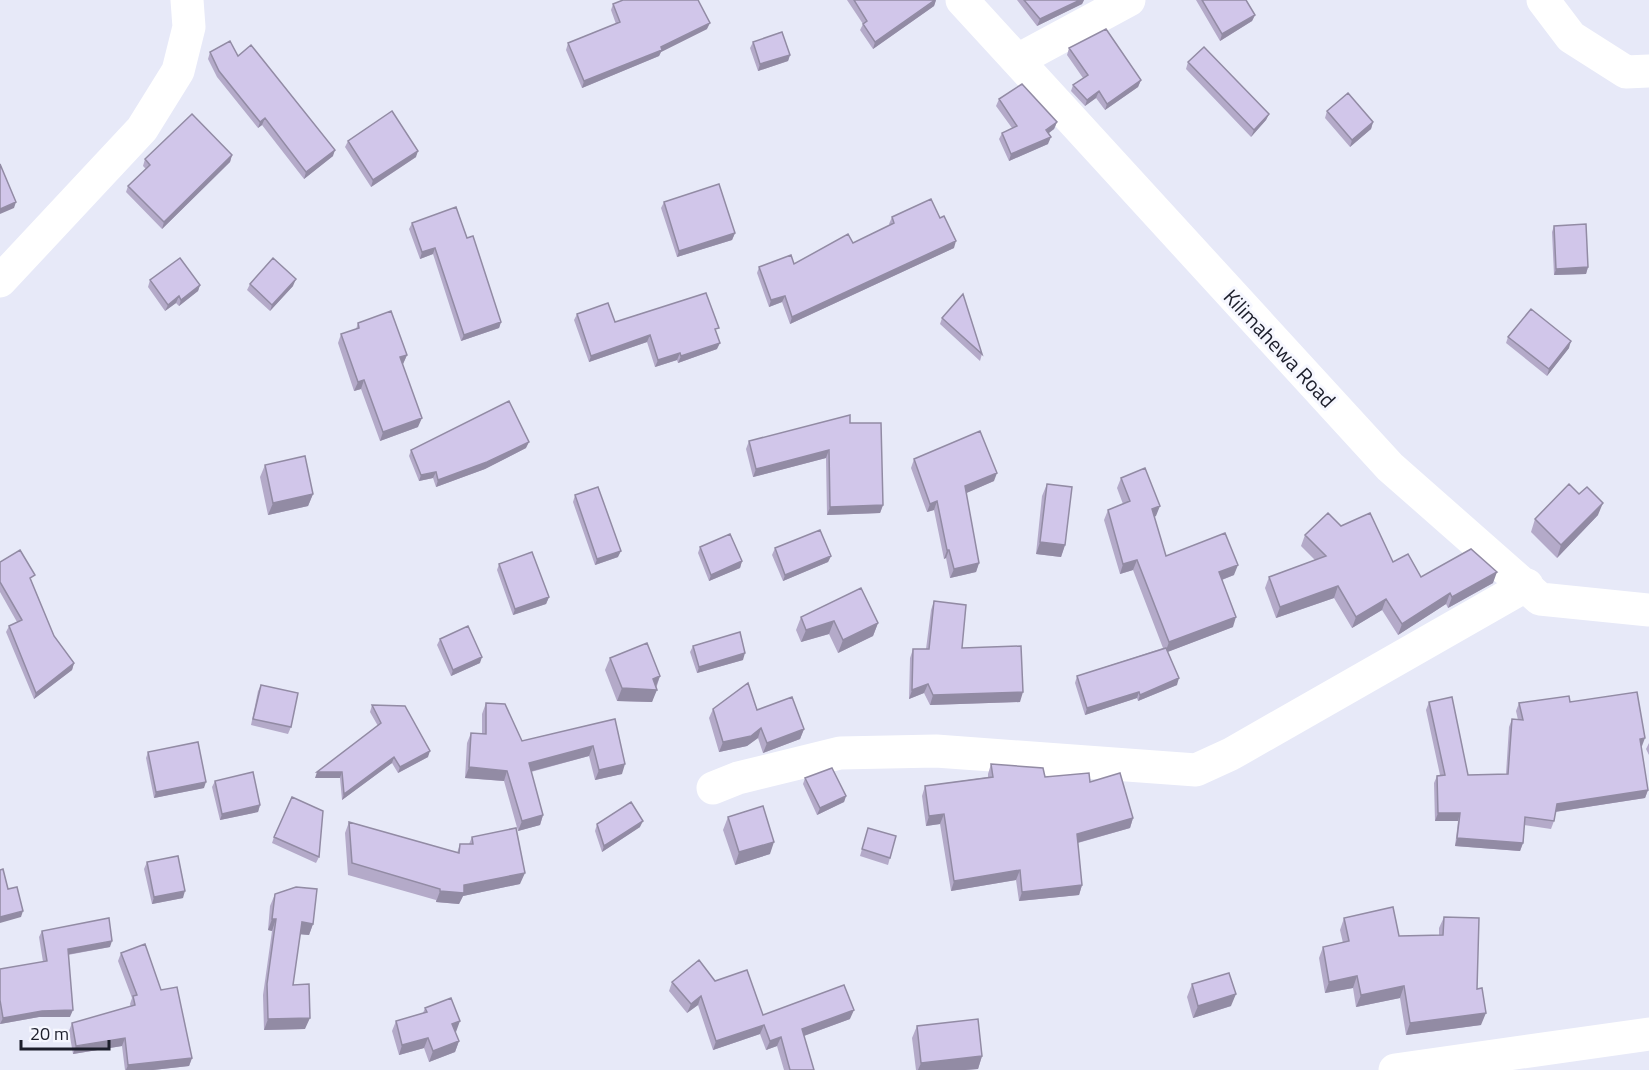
<svg xmlns="http://www.w3.org/2000/svg" width="1649" height="1070" viewBox="0 0 1649 1070" font-family="'Titillium Web',sans-serif">
<rect width="100%" height="100%" fill="#e7e9f8"/>
<g fill="none" stroke-linecap="round" stroke-linejoin="round">
<!-- minor -->
<path stroke="#fff" stroke-width="33" d="M 1543,0 L 1571,37 L 1626,72 L 1649,71
M 1018,60 L 1129,0
M 0,281 L 142,129 L 178,71 L 189,27 L 187,0
M 713,788 L 738,778 L 840,753 L 936,751 L 1196,770 L 1231,754 L 1527,585
M 1395,1070 L 1649,1034"/>
<!-- tertiary -->
<path stroke="#fff" stroke-width="33" d="M 962,0 L 1390,467 L 1540,599 L 1649,610"/>
</g>
<!-- wall -->
<path fill="#b4aac9" d="M 847,0 L 936,0 L 934,6 L 873,49 L 860,30 L 863,24 Z
M 1017,0 L 1084,0 L 1082,4 L 1037,26 Z
M 1196,0 L 1246,0 L 1255,15 L 1252,21 L 1220,41 Z
M 613,4 L 707,29 L 661,52 L 659,56 L 582,88 L 566,50 L 568,43 L 616,24 L 611,10 Z
M 753,42 L 790,55 L 788,61 L 758,71 L 750,48 Z
M 1069,48 L 1141,80 L 1138,87 L 1105,110 L 1096,98 L 1085,106 L 1071,91 L 1073,85 L 1083,78 L 1067,55 Z
M 210,52 L 238,56 L 333,156 L 304,179 L 262,125 L 258,128 L 217,77 L 208,59 Z
M 1188,62 L 1269,114 L 1266,120 L 1251,137 L 1186,69 Z
M 999,99 L 1057,122 L 1054,129 L 1048,133 L 1048,144 L 1009,161 L 999,139 L 1002,133 L 1012,128 L 996,106 Z
M 1327,111 L 1373,122 L 1371,129 L 1350,147 L 1325,118 Z
M 348,141 L 416,157 L 371,187 L 345,147 Z
M 232,155 L 230,162 L 162,229 L 126,192 L 128,186 L 146,169 L 143,166 L 145,159 Z
M 664,202 L 735,233 L 732,240 L 677,257 L 661,208 Z
M 892,217 L 954,248 L 790,324 L 782,302 L 769,307 L 757,273 L 759,267 L 794,264 L 853,243 L 890,225 L 889,224 Z
M 412,223 L 467,238 L 501,322 L 499,328 L 461,341 L 433,254 L 420,259 L 409,229 Z
M 1554,226 L 1588,267 L 1586,274 L 1554,275 L 1552,232 Z
M 150,280 L 200,285 L 198,291 L 179,306 L 176,303 L 165,311 L 148,287 Z
M 250,284 L 293,286 L 270,311 L 247,290 Z
M 577,314 L 615,322 L 716,334 L 717,349 L 678,363 L 677,360 L 655,367 L 647,342 L 589,362 L 574,320 Z
M 942,318 L 982,354 L 980,361 L 940,324 Z
M 358,323 L 407,355 L 403,364 L 402,364 L 418,427 L 380,441 L 361,389 L 354,391 L 338,343 L 341,334 L 356,329 Z
M 1508,337 L 1569,348 L 1547,376 L 1506,343 Z
M 850,423 L 883,505 L 880,513 L 827,515 L 826,458 L 753,477 L 746,449 L 749,441 Z
M 526,448 L 485,469 L 436,487 L 433,478 L 419,481 L 409,456 L 411,450 Z
M 914,459 L 994,481 L 966,493 L 979,563 L 976,572 L 950,578 L 946,558 L 944,559 L 934,510 L 927,512 L 911,468 Z
M 265,465 L 313,494 L 308,506 L 268,515 L 260,477 Z
M 1121,478 L 1156,516 L 1154,517 L 1166,556 L 1234,575 L 1222,580 L 1233,627 L 1167,652 L 1177,685 L 1138,701 L 1137,698 L 1085,715 L 1075,683 L 1077,676 L 1163,648 L 1133,570 L 1120,574 L 1104,520 L 1108,510 L 1123,504 L 1117,488 Z
M 1047,484 L 1065,545 L 1061,557 L 1036,554 L 1042,496 Z
M 575,495 L 618,557 L 595,565 L 573,502 Z
M 1598,515 L 1557,558 L 1531,532 L 1535,519 Z
M 1341,526 L 1393,562 L 1421,577 L 1493,583 L 1448,608 L 1446,604 L 1398,635 L 1382,610 L 1352,628 L 1334,598 L 1276,618 L 1265,588 L 1269,577 L 1315,560 L 1301,546 L 1305,535 Z
M 700,547 L 742,561 L 740,568 L 709,581 L 698,553 Z
M 775,548 L 831,556 L 828,562 L 783,581 L 772,555 Z
M 0,562 L 32,581 L 31,582 L 54,636 L 74,663 L 72,670 L 34,699 L 6,632 L 9,626 L 17,622 L 0,592 Z
M 499,564 L 549,597 L 546,604 L 513,615 L 497,570 Z
M 934,601 L 962,648 L 1020,702 L 930,705 L 924,693 L 909,699 L 910,658 L 913,649 L 926,649 L 931,610 Z
M 801,617 L 878,623 L 873,636 L 838,653 L 829,634 L 801,642 L 796,630 Z
M 440,639 L 480,663 L 451,676 L 437,645 Z
M 693,646 L 743,660 L 697,673 L 690,652 Z
M 610,658 L 660,676 L 652,702 L 617,701 L 605,670 Z
M 261,685 L 291,727 L 288,734 L 251,725 L 258,691 Z
M 1429,702 L 1468,775 L 1506,774 L 1509,727 L 1512,719 L 1518,720 L 1516,711 L 1519,703 L 1570,702 L 1642,746 L 1641,746 L 1648,790 L 1645,798 L 1555,812 L 1554,821 L 1551,829 L 1524,825 L 1523,843 L 1520,851 L 1455,846 L 1458,821 L 1435,821 L 1434,783 L 1437,776 L 1440,775 L 1426,710 Z
M 486,703 L 522,741 L 615,719 L 622,774 L 595,780 L 589,756 L 531,772 L 543,815 L 540,825 L 518,831 L 504,781 L 465,778 L 467,743 L 471,733 L 482,734 L 482,714 Z
M 372,705 L 428,757 L 398,773 L 392,763 L 342,800 L 340,778 L 315,778 L 378,726 L 370,712 Z
M 713,709 L 757,710 L 804,729 L 800,739 L 763,753 L 758,738 L 747,746 L 719,752 L 709,718 Z
M 1649,743 L 1649,755 L 1646,749 Z
M 148,752 L 204,788 L 154,798 L 146,758 Z
M 991,764 L 1045,777 L 1090,782 L 1133,818 L 1130,828 L 1078,843 L 1082,885 L 1079,895 L 1019,901 L 1016,880 L 951,891 L 940,824 L 926,826 L 922,796 L 925,786 L 988,777 L 988,774 Z
M 805,778 L 846,796 L 844,802 L 817,815 L 803,784 Z
M 215,781 L 260,805 L 258,812 L 220,820 L 212,787 Z
M 728,817 L 770,854 L 735,865 L 723,830 Z
M 349,822 L 457,853 L 460,844 L 469,844 L 472,837 L 520,884 L 463,896 L 459,904 L 436,902 L 436,900 L 348,875 L 345,833 Z
M 597,824 L 640,827 L 602,852 L 595,831 Z
M 868,828 L 890,858 L 888,865 L 860,856 Z
M 274,837 L 319,857 L 316,863 L 272,843 Z
M 147,862 L 183,898 L 152,904 L 144,869 Z
M 275,894 L 313,924 L 309,935 L 300,934 L 293,985 L 305,1029 L 264,1030 L 263,995 L 272,931 L 268,930 L 270,906 Z
M 1444,917 L 1477,989 L 1481,1025 L 1406,1035 L 1400,998 L 1356,1007 L 1353,988 L 1325,993 L 1319,958 L 1323,947 L 1343,943 L 1340,930 L 1344,918 L 1399,936 L 1439,936 L 1439,928 Z
M 42,931 L 110,947 L 68,955 L 70,1017 L 39,1017 L 0,1024 L 0,969 L 43,962 L 39,937 Z
M 121,953 L 161,990 L 192,1058 L 189,1066 L 153,1070 L 125,1070 L 122,1046 L 73,1054 L 69,1031 L 72,1023 L 131,1007 L 130,1004 L 132,998 L 118,961 Z
M 715,981 L 763,1015 L 850,1019 L 804,1036 L 814,1070 L 784,1070 L 777,1046 L 766,1050 L 760,1034 L 713,1050 L 698,1005 L 687,1013 L 669,991 L 672,982 Z
M 1192,984 L 1231,1006 L 1193,1018 L 1187,997 Z
M 425,1008 L 456,1032 L 455,1032 L 459,1041 L 455,1052 L 429,1062 L 424,1048 L 399,1055 L 392,1031 L 396,1021 L 423,1013 Z
M 917,1026 L 982,1056 L 978,1069 L 965,1070 L 916,1070 L 912,1038 Z"/>
<!-- shaded-wall -->
<path fill="#928ba4" d="M 936,0 L 934,6 L 873,49 L 875,42 Z
M 1080,0 L 1084,0 L 1082,4 L 1037,26 L 1040,19 Z
M 1255,15 L 1252,21 L 1220,41 L 1222,34 Z
M 710,23 L 707,29 L 661,52 L 659,56 L 582,88 L 584,81 L 661,47 Z
M 790,55 L 788,61 L 758,71 L 760,64 Z
M 1141,80 L 1138,87 L 1105,110 L 1107,104 Z
M 1099,91 L 1096,98 L 1085,106 L 1087,100 Z
M 1269,114 L 1266,120 L 1251,137 L 1254,130 Z
M 265,118 L 262,125 L 258,128 L 260,122 Z
M 1057,122 L 1054,129 L 1044,137 L 1046,130 Z
M 1373,122 L 1371,129 L 1350,147 L 1352,140 Z
M 1051,137 L 1048,144 L 1009,161 L 1011,154 Z
M 335,150 L 333,156 L 304,179 L 306,172 Z
M 418,151 L 416,157 L 371,187 L 373,180 Z
M 232,155 L 230,162 L 162,229 L 164,222 Z
M 16,202 L 14,208 L 0,214 L 0,209 Z
M 735,233 L 732,240 L 677,257 L 679,251 Z
M 956,241 L 954,248 L 790,324 L 792,317 Z
M 435,248 L 433,254 L 420,259 L 422,252 Z
M 1588,267 L 1586,274 L 1554,275 L 1556,269 Z
M 296,279 L 293,286 L 270,311 L 272,305 Z
M 200,285 L 198,291 L 179,306 L 181,300 Z
M 179,296 L 176,303 L 165,311 L 168,305 Z
M 785,296 L 782,302 L 769,307 L 771,300 Z
M 501,322 L 499,328 L 461,341 L 464,335 Z
M 650,335 L 647,342 L 589,362 L 591,356 Z
M 1571,341 L 1569,348 L 1547,376 L 1549,369 Z
M 720,343 L 717,349 L 678,363 L 681,356 Z
M 680,353 L 677,360 L 655,367 L 658,360 Z
M 407,355 L 403,364 L 397,366 L 400,357 Z
M 364,380 L 361,389 L 354,391 L 358,382 Z
M 422,418 L 418,427 L 380,441 L 383,432 Z
M 529,442 L 526,448 L 485,469 L 436,487 L 438,480 Z
M 829,450 L 826,458 L 753,477 L 756,469 Z
M 436,472 L 433,478 L 419,481 L 421,475 Z
M 997,473 L 994,481 L 962,495 L 965,486 Z
M 313,494 L 308,506 L 268,515 L 273,503 Z
M 937,501 L 934,510 L 927,512 L 930,504 Z
M 1603,503 L 1598,515 L 1557,558 L 1561,545 Z
M 883,505 L 880,513 L 827,515 L 830,507 Z
M 1160,506 L 1156,516 L 1148,519 L 1152,509 Z
M 1040,542 L 1065,545 L 1061,557 L 1036,554 Z
M 947,550 L 949,550 L 946,558 L 944,559 Z
M 621,551 L 618,557 L 595,565 L 597,559 Z
M 831,556 L 828,562 L 783,581 L 785,575 Z
M 1137,560 L 1133,570 L 1120,574 L 1123,564 Z
M 742,561 L 740,568 L 709,581 L 711,575 Z
M 979,563 L 976,572 L 950,578 L 954,569 Z
M 1238,565 L 1234,575 L 1216,582 L 1219,572 Z
M 1497,572 L 1493,583 L 1448,608 L 1452,597 Z
M 1338,586 L 1334,598 L 1276,618 L 1280,607 Z
M 1450,593 L 1446,604 L 1398,635 L 1402,624 Z
M 549,597 L 546,604 L 513,615 L 515,609 Z
M 1386,599 L 1382,610 L 1352,628 L 1356,617 Z
M 1236,617 L 1233,627 L 1165,653 L 1169,642 Z
M 834,621 L 829,634 L 801,642 L 806,630 Z
M 878,623 L 873,636 L 838,653 L 843,640 Z
M 745,653 L 743,660 L 697,673 L 699,667 Z
M 482,657 L 480,663 L 451,676 L 453,670 Z
M 74,663 L 72,670 L 34,699 L 36,693 Z
M 660,676 L 655,689 L 657,690 L 652,702 L 617,701 L 622,688 Z
M 1179,678 L 1177,685 L 1138,701 L 1140,695 Z
M 928,684 L 924,693 L 909,699 L 912,690 Z
M 1023,692 L 1020,702 L 930,705 L 933,695 Z
M 1139,692 L 1137,698 L 1085,715 L 1087,708 Z
M 761,728 L 758,738 L 747,746 L 719,752 L 723,742 Z
M 804,729 L 800,739 L 763,753 L 767,743 Z
M 1645,738 L 1642,746 L 1637,747 L 1640,739 Z
M 593,746 L 589,756 L 525,773 L 529,763 Z
M 430,751 L 428,757 L 398,773 L 400,767 Z
M 394,757 L 392,763 L 342,800 L 344,794 Z
M 625,764 L 622,774 L 595,780 L 599,770 Z
M 469,767 L 507,771 L 504,781 L 465,778 Z
M 317,772 L 342,772 L 340,778 L 315,778 Z
M 206,782 L 204,788 L 154,798 L 156,792 Z
M 1648,790 L 1645,798 L 1554,812 L 1557,804 Z
M 846,796 L 844,802 L 817,815 L 820,808 Z
M 260,805 L 258,812 L 220,820 L 222,814 Z
M 1438,813 L 1460,813 L 1458,821 L 1435,821 Z
M 944,814 L 940,824 L 926,826 L 929,816 Z
M 543,815 L 540,825 L 518,831 L 522,821 Z
M 1133,818 L 1130,828 L 1073,844 L 1077,834 Z
M 643,821 L 640,827 L 602,852 L 604,846 Z
M 1457,838 L 1523,843 L 1520,851 L 1455,846 Z
M 774,842 L 770,854 L 735,865 L 739,852 Z
M 1020,870 L 1016,880 L 951,891 L 954,881 Z
M 525,873 L 520,884 L 463,896 L 459,904 L 436,902 L 440,891 L 464,885 Z
M 1082,885 L 1079,895 L 1019,901 L 1022,892 Z
M 185,891 L 183,898 L 152,904 L 154,897 Z
M 23,911 L 21,917 L 0,923 L 0,917 Z
M 272,919 L 276,919 L 272,931 L 268,930 Z
M 302,922 L 313,924 L 309,935 L 297,934 Z
M 112,941 L 110,947 L 65,955 L 68,949 Z
M 1357,976 L 1353,988 L 1325,993 L 1329,982 Z
M 1404,986 L 1400,998 L 1356,1007 L 1361,995 Z
M 1236,994 L 1231,1006 L 1193,1018 L 1198,1006 Z
M 701,996 L 698,1005 L 687,1013 L 691,1004 Z
M 73,1010 L 70,1017 L 39,1017 L 0,1024 L 3,1018 L 42,1011 Z
M 854,1010 L 850,1019 L 798,1038 L 802,1029 Z
M 1486,1013 L 1481,1025 L 1406,1035 L 1410,1023 Z
M 310,1018 L 305,1029 L 264,1030 L 268,1019 Z
M 460,1021 L 456,1032 L 448,1035 L 452,1024 Z
M 764,1025 L 760,1034 L 713,1050 L 716,1041 Z
M 781,1037 L 777,1046 L 766,1050 L 770,1041 Z
M 125,1038 L 122,1046 L 73,1054 L 76,1046 Z
M 428,1038 L 424,1048 L 399,1055 L 402,1045 Z
M 459,1041 L 455,1052 L 429,1062 L 433,1051 Z
M 982,1056 L 978,1069 L 965,1070 L 918,1070 L 921,1063 Z
M 192,1058 L 189,1066 L 153,1070 L 126,1070 L 128,1065 Z"/>
<!-- building -->
<path fill="#d1c6ea" stroke="#928ba4" stroke-width="1.5" d="M 623,0 L 698,0 L 710,23 L 661,47 L 662,50 L 584,81 L 568,43 L 620,22 L 613,4 Z
M 854,0 L 935,0 L 875,42 L 863,24 L 867,21 Z
M 1024,0 L 1080,0 L 1040,19 Z
M 1202,0 L 1246,0 L 1255,15 L 1222,34 Z
M 1106,29 L 1141,80 L 1107,104 L 1099,91 L 1087,100 L 1073,85 L 1088,75 L 1069,48 Z
M 782,32 L 790,55 L 760,64 L 753,42 Z
M 230,41 L 238,56 L 251,45 L 335,150 L 306,172 L 265,118 L 260,122 L 219,71 L 210,52 Z
M 1204,47 L 1269,114 L 1254,130 L 1188,62 Z
M 1022,84 L 1057,122 L 1046,130 L 1051,137 L 1011,154 L 1002,133 L 1017,126 L 999,99 Z
M 1348,93 L 1373,122 L 1352,140 L 1327,111 Z
M 392,111 L 418,151 L 373,180 L 348,141 Z
M 192,114 L 232,155 L 164,222 L 128,186 L 150,165 L 145,159 Z
M 0,164 L 16,202 L 0,209 Z
M 719,184 L 735,233 L 679,251 L 664,202 Z
M 931,199 L 940,218 L 944,216 L 956,241 L 792,317 L 785,296 L 771,300 L 759,267 L 791,255 L 794,264 L 848,234 L 853,243 L 894,223 L 892,217 Z
M 456,207 L 467,238 L 473,236 L 501,322 L 464,335 L 435,248 L 422,252 L 412,223 Z
M 1586,224 L 1588,267 L 1556,269 L 1554,226 Z
M 180,258 L 200,285 L 181,300 L 179,296 L 168,305 L 150,280 Z
M 273,258 L 296,279 L 272,305 L 250,284 Z
M 706,293 L 719,328 L 715,329 L 720,343 L 681,356 L 680,353 L 658,360 L 650,335 L 591,356 L 577,314 L 608,303 L 615,322 Z
M 963,294 L 982,354 L 942,318 Z
M 1531,309 L 1571,341 L 1549,369 L 1508,337 Z
M 391,311 L 407,355 L 400,357 L 422,418 L 383,432 L 364,380 L 358,382 L 341,334 L 359,328 L 358,323 Z
M 509,401 L 529,442 L 487,462 L 438,480 L 436,472 L 421,475 L 411,450 Z
M 850,415 L 850,423 L 881,423 L 883,505 L 830,507 L 829,450 L 756,469 L 749,441 Z
M 980,431 L 997,473 L 965,486 L 979,563 L 954,569 L 949,550 L 947,550 L 937,501 L 930,504 L 914,459 Z
M 305,456 L 313,494 L 273,503 L 265,465 Z
M 1145,468 L 1160,506 L 1152,509 L 1166,556 L 1225,533 L 1238,565 L 1219,572 L 1236,617 L 1169,642 L 1137,560 L 1123,564 L 1108,510 L 1130,501 L 1121,478 Z
M 1047,484 L 1072,487 L 1065,545 L 1040,542 Z
M 1569,484 L 1579,494 L 1587,487 L 1603,503 L 1561,545 L 1535,519 Z
M 598,487 L 621,551 L 597,559 L 575,495 Z
M 1328,513 L 1341,526 L 1370,513 L 1393,562 L 1408,554 L 1421,577 L 1471,549 L 1497,572 L 1452,597 L 1450,593 L 1402,624 L 1386,599 L 1356,617 L 1338,586 L 1280,607 L 1269,577 L 1326,556 L 1305,535 Z
M 820,530 L 831,556 L 785,575 L 775,548 Z
M 730,534 L 742,561 L 711,575 L 700,547 Z
M 20,550 L 35,575 L 30,578 L 54,636 L 74,663 L 36,693 L 9,626 L 22,620 L 0,582 L 0,562 Z
M 532,552 L 549,597 L 515,609 L 499,564 Z
M 861,588 L 878,623 L 843,640 L 834,621 L 806,630 L 801,617 Z
M 934,601 L 966,605 L 962,648 L 1021,646 L 1023,692 L 933,695 L 928,684 L 912,690 L 913,649 L 929,649 Z
M 468,626 L 482,657 L 453,670 L 440,639 Z
M 740,632 L 745,653 L 699,667 L 693,646 Z
M 647,643 L 660,676 L 653,679 L 657,690 L 622,688 L 610,658 Z
M 1166,648 L 1179,678 L 1140,695 L 1139,692 L 1087,708 L 1077,676 Z
M 748,683 L 757,710 L 792,697 L 804,729 L 767,743 L 761,728 L 751,736 L 723,742 L 713,709 Z
M 261,685 L 298,693 L 291,727 L 253,719 Z
M 1637,692 L 1645,738 L 1640,739 L 1648,790 L 1557,804 L 1554,821 L 1525,817 L 1523,843 L 1457,838 L 1460,813 L 1438,813 L 1437,776 L 1445,775 L 1429,702 L 1452,697 L 1468,775 L 1508,774 L 1512,719 L 1523,720 L 1519,703 L 1569,696 L 1570,702 Z
M 486,703 L 505,704 L 522,741 L 615,719 L 625,764 L 599,770 L 593,746 L 529,763 L 543,815 L 522,821 L 507,771 L 469,767 L 471,733 L 486,734 Z
M 372,705 L 405,706 L 430,751 L 400,767 L 394,757 L 344,794 L 342,772 L 317,772 L 381,723 Z
M 198,742 L 206,782 L 156,792 L 148,752 Z
M 991,764 L 1043,768 L 1045,777 L 1089,773 L 1090,782 L 1120,773 L 1133,818 L 1077,834 L 1082,885 L 1022,892 L 1020,870 L 954,881 L 944,814 L 929,816 L 925,786 L 993,777 Z
M 832,768 L 846,796 L 820,808 L 805,778 Z
M 253,772 L 260,805 L 222,814 L 215,781 Z
M 292,797 L 323,811 L 319,857 L 274,837 Z
M 631,802 L 643,821 L 604,846 L 597,824 Z
M 763,806 L 774,842 L 739,852 L 728,817 Z
M 349,822 L 459,853 L 460,844 L 473,844 L 472,837 L 516,828 L 525,873 L 464,885 L 464,893 L 440,891 L 440,889 L 352,863 Z
M 868,828 L 896,836 L 890,858 L 862,849 Z
M 178,856 L 185,891 L 154,897 L 147,862 Z
M 3,869 L 8,889 L 17,887 L 23,911 L 0,917 L 0,870 Z
M 296,887 L 317,889 L 313,924 L 302,922 L 293,985 L 309,984 L 310,1018 L 268,1019 L 267,984 L 276,919 L 272,919 L 275,894 Z
M 1393,907 L 1399,936 L 1443,935 L 1444,917 L 1479,918 L 1477,989 L 1482,988 L 1486,1013 L 1410,1023 L 1404,986 L 1361,995 L 1357,976 L 1329,982 L 1323,947 L 1349,941 L 1344,918 Z
M 109,918 L 112,941 L 68,949 L 73,1010 L 42,1011 L 3,1018 L 0,1000 L 0,969 L 47,961 L 42,931 Z
M 145,944 L 161,990 L 177,987 L 192,1058 L 128,1065 L 125,1038 L 76,1046 L 72,1023 L 135,1005 L 133,996 L 137,995 L 121,953 Z
M 699,960 L 715,981 L 747,970 L 763,1015 L 844,985 L 854,1010 L 802,1029 L 814,1070 L 790,1070 L 781,1037 L 770,1041 L 764,1025 L 716,1041 L 701,996 L 691,1004 L 672,982 Z
M 1229,973 L 1236,994 L 1198,1006 L 1192,984 Z
M 451,998 L 460,1021 L 452,1024 L 459,1041 L 433,1051 L 428,1038 L 402,1045 L 396,1021 L 427,1012 L 425,1008 Z
M 978,1019 L 982,1056 L 921,1063 L 917,1026 Z"/>
<g text-anchor="middle" dominant-baseline="central" stroke-width="6" stroke-linejoin="round" paint-order="stroke">
<!-- street labels -->
<g font-size="21" fill="#1c1e2b" stroke="#f6f7ff">
<text transform="translate(1280 348) rotate(47)">Kilimahewa Road</text>
</g>
</g>
<!-- scale -->
<path d="M21 1040v9h88v-9" fill="none" stroke="#1c1e2b" stroke-width="3"/>
<text x="30" y="1040" font-size="18" fill="#1c1e2b" stroke="#f6f7ff" stroke-width="4.5" paint-order="stroke">20 m</text>
</svg>
